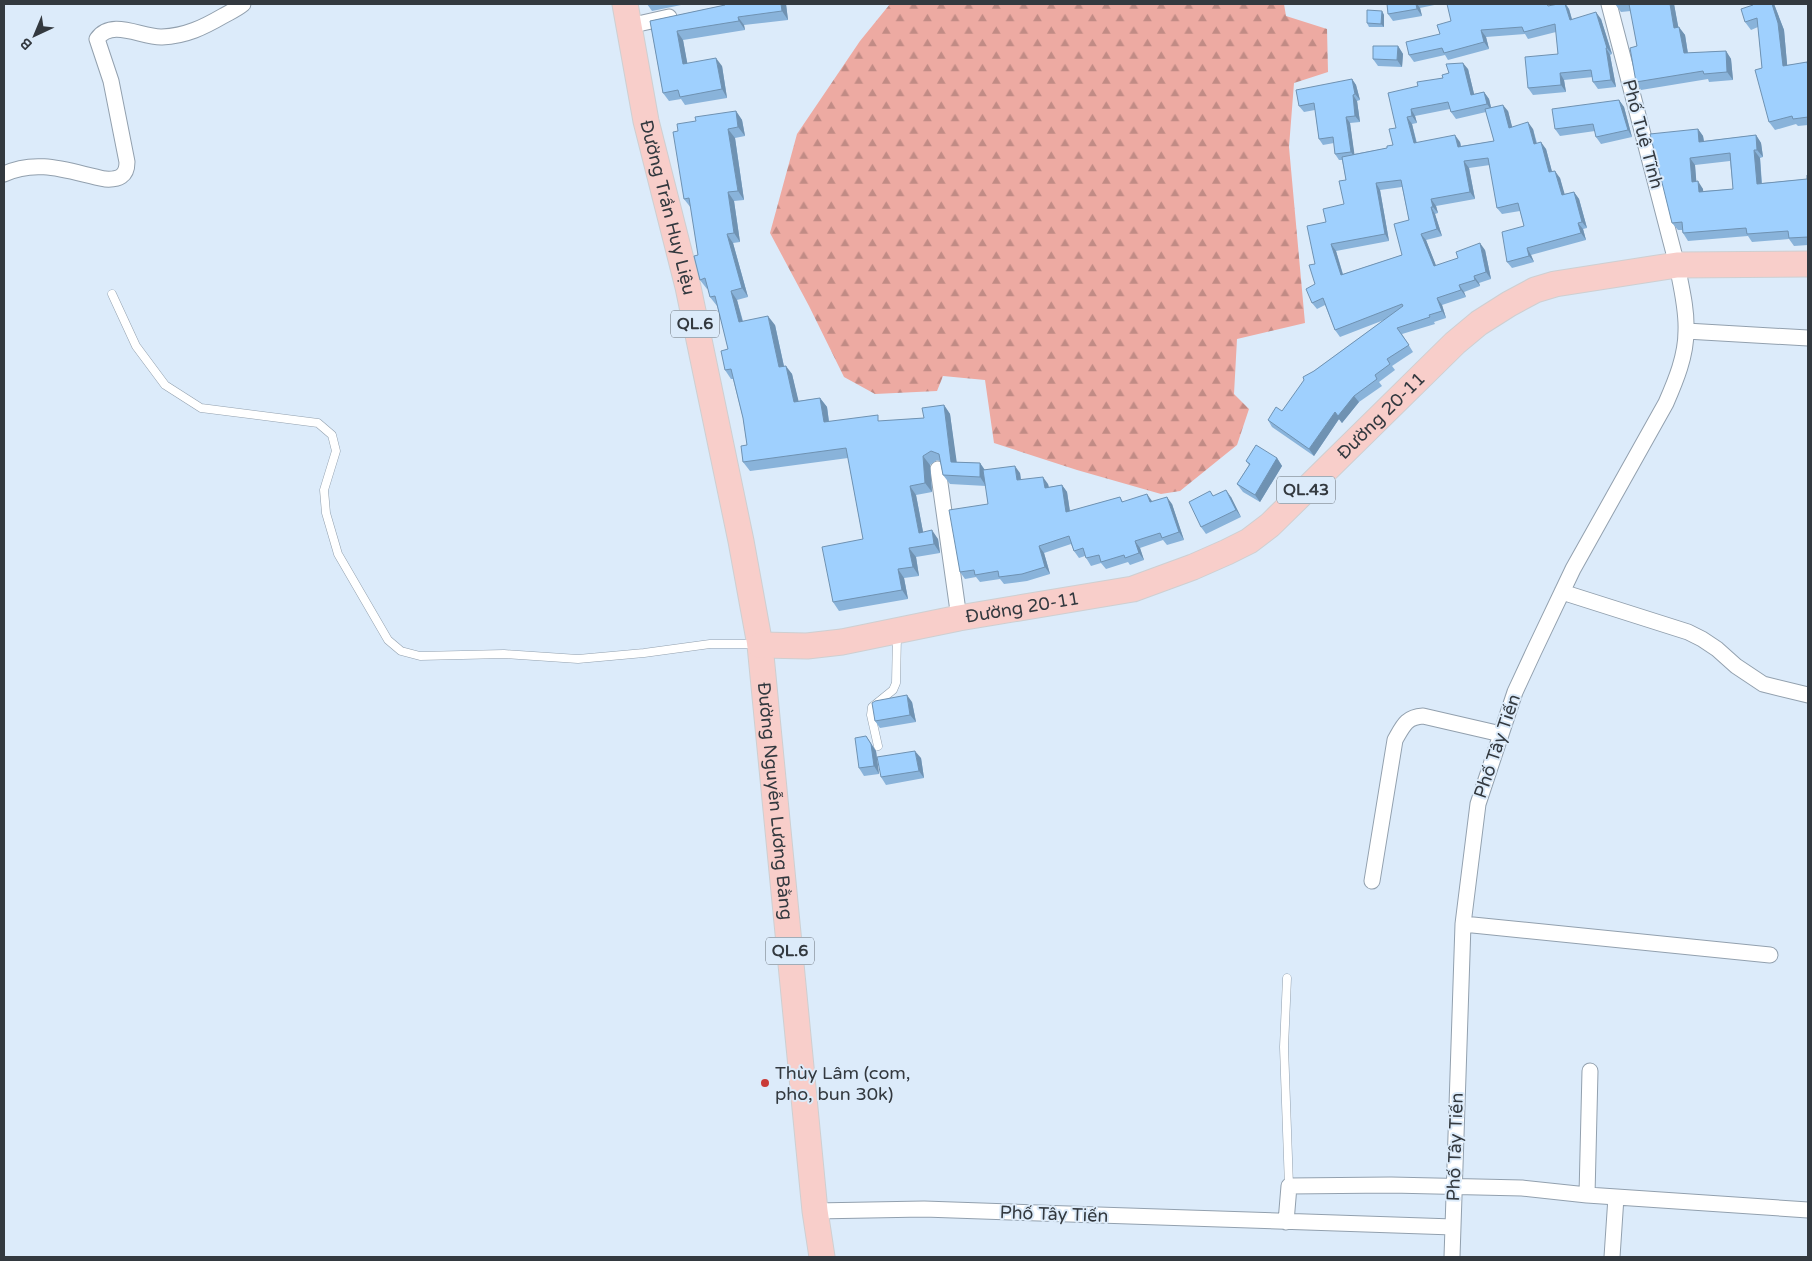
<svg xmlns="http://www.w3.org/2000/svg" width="1812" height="1261" viewBox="0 0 1812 1261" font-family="'Varela Round',sans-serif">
<defs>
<pattern id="forest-firs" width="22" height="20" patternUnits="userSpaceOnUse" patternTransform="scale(1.25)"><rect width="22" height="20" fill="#edaaa2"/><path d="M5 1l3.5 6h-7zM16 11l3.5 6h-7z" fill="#c18b85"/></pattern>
</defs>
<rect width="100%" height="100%" fill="#dcebfa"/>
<!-- forest -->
<path fill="url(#forest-firs)" d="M 890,4 L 1284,4 L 1286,16 L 1327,29 L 1328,72 L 1294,83 L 1289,147 L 1305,323 L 1237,339 L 1234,394 L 1249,409 L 1237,445 L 1180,491 L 1161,494 L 1077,470 L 994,443 L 985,380 L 943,376 L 937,391 L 875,394 L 844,377 L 809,306 L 770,233 L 797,134 L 860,41 Z"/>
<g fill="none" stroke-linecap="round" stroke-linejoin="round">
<!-- service casing -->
<g stroke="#92a0ae" stroke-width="9">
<path id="service" d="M 112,294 L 136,346 L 165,385 L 201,408 L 318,423 L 332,435 L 336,451 L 324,490 L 326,513 L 338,554 L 388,640 L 401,651 L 420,656 L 504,654 L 578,659 L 644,653 L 710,644 L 756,644
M 878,746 L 871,715 L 872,707 L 893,690 L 896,683 L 897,635
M 1287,978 L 1284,1047 L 1289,1186"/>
</g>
<!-- minor casing -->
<g stroke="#92a0ae" stroke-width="17">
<path id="minor" d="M 629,26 L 669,17
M 4,174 C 38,158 70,172 105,179 C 119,180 127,176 127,162 L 111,81 L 97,39 C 112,18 142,38 162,37 C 186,36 204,27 223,16 C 230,12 237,9 243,4
M 1686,331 L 1808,338
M 938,469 L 959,618
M 1562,592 L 1688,632 L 1702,639 L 1717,649 L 1736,666 L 1763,684 L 1808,695
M 1372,881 L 1395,740 C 1403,726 1406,717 1423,716 L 1501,734
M 1463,924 L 1770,955
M 1587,1195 L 1590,1071
M 815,1211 L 924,1209 L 1453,1227
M 1286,1222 L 1289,1186 L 1391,1185 L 1522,1188 L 1587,1195 L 1808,1210
M 1452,1257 L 1463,924 L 1478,804 L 1515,692 L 1534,651 L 1573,569 L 1666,403 C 1676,380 1686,356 1686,331 C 1687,309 1681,286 1677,265 L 1609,4
M 1612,1257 L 1616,1197"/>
</g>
<!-- trunk casing -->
<g stroke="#cecfd1" stroke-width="27">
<g id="trunk">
<path id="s1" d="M 625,4 L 646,121 L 688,287 L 741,541 L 760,645 L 815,1211 L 822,1257"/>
<path id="s2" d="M 760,645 L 807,646 L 842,642 L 959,618 L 1133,589 L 1193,567 L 1227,552 L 1249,541 L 1270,525 L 1455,343 L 1479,323 L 1509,304 L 1535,290 L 1555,284 L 1677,265 L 1808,264"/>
</g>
</g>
<!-- service -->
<use href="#service" stroke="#fff" stroke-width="8"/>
<!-- minor -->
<use href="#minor" stroke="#fff" stroke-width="15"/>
<!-- trunk -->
<use href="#trunk" stroke="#f8ceca" stroke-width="25"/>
</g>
<!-- wall -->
<path fill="#89b3da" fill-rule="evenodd" d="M 647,4 L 686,4 L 652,11 Z
M 786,4 L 788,20 L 744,25 L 745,30 L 683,40 L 687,63 L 722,66 L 727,98 L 685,105 L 681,99 L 669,101 L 663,93 L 650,21 L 725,5 Z
M 1387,4 L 1439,4 L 1420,8 L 1422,16 L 1393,21 L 1388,14 Z
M 1558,4 L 1566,4 L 1569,9 L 1572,19 L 1601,19 L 1612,54 L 1610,55 L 1616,87 L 1598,89 L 1593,82 L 1593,77 L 1564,80 L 1566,92 L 1533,95 L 1528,88 L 1558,54 L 1556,32 L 1528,39 L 1525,34 L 1486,37 L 1489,49 L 1448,60 L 1445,55 L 1414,62 L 1409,55 L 1440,34 L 1451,21 L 1551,6 Z
M 1615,4 L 1674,4 L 1678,27 L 1685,35 L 1688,53 L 1726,51 L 1731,59 L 1733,80 L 1709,82 L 1708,79 L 1641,90 L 1636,82 L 1637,46 L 1631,11 L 1621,12 Z
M 1753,4 L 1774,4 L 1784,30 L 1787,65 L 1808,63 L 1808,125 L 1798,126 L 1796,124 L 1775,130 L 1769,122 L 1762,68 L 1758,27 L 1751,30 L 1745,22 L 1753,5 Z
M 1382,11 L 1384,15 L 1384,27 L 1369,27 L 1367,23 Z
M 1398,46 L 1403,54 L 1402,67 L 1378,66 L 1373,59 Z
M 1468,69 L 1474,94 L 1484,92 L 1489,99 L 1491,108 L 1508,111 L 1512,127 L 1533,129 L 1537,143 L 1546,149 L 1552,172 L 1560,178 L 1564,194 L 1574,192 L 1579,199 L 1587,228 L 1583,229 L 1586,240 L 1531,255 L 1534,262 L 1512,268 L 1507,262 L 1524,226 L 1520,211 L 1502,214 L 1497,208 L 1490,165 L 1469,168 L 1475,199 L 1436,206 L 1438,213 L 1435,214 L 1442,236 L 1426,240 L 1436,266 L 1485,250 L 1491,279 L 1479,283 L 1480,286 L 1464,292 L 1466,297 L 1442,305 L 1446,318 L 1434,322 L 1435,324 L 1402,334 L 1413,352 L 1392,366 L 1395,370 L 1379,382 L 1382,386 L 1359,402 L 1342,423 L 1339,419 L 1314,456 L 1272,427 L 1268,420 L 1282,411 L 1314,371 L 1384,320 L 1340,337 L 1335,330 L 1325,305 L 1317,309 L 1312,303 L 1315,284 L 1315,264 L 1326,222 L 1344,204 L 1346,180 L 1342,160 L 1339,160 L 1335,154 L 1334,143 L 1323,145 L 1319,139 L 1315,110 L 1304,112 L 1299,106 L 1352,79 L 1356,85 L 1360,100 L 1357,101 L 1360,122 L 1350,123 L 1354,154 L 1387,148 L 1393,145 L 1396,128 L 1418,86 ZM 1450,109 L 1451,112 L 1456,119 L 1486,112 L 1494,141 L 1461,146 L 1460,142 L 1417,143 L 1412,124 L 1417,123 L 1415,116 ZM 1402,187 L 1409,220 L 1402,255 L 1343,274 L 1336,251 L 1389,241 L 1380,190 Z
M 1619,100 L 1624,107 L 1632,137 L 1601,144 L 1596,137 L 1595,131 L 1560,136 L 1555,129 Z
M 736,111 L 742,120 L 745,136 L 735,138 L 744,200 L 734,201 L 740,242 L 733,243 L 748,297 L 737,300 L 743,321 L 775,325 L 784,366 L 792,374 L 798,401 L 820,398 L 827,407 L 829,421 L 882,421 L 924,418 L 944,405 L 950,414 L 956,462 L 980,463 L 985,470 L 1020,473 L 1021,480 L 1048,484 L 1049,487 L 1062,485 L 1067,492 L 1070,511 L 1120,497 L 1123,502 L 1152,502 L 1172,504 L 1184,540 L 1167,545 L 1163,540 L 1140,548 L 1144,560 L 1130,565 L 1128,562 L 1106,569 L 1101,563 L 1091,566 L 1085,556 L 1079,558 L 1074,551 L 1071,544 L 1044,553 L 1050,574 L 1027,581 L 1004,584 L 1000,579 L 980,582 L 976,577 L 965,579 L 960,572 L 988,504 L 986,486 L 950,484 L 943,475 L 940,461 L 937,460 L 930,465 L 932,492 L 916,495 L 923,532 L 938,539 L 940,553 L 916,557 L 919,576 L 904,578 L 908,599 L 839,611 L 833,602 L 863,539 L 848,458 L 750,471 L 743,462 L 747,445 L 743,418 L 733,379 L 731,379 L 725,370 L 728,349 L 725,335 L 717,306 L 710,297 L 708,288 L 707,289 L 700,280 L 698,255 L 691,208 L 684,199 L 678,131 Z
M 1698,129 L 1703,136 L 1704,141 L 1756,135 L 1761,143 L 1763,157 L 1760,158 L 1762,183 L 1807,179 L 1808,175 L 1808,245 L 1794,246 L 1789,239 L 1752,242 L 1748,236 L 1688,241 L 1683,233 L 1682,230 L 1678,230 L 1672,223 ZM 1730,161 L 1733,189 L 1703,191 L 1703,189 L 1696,182 L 1695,165 Z
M 1277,458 L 1282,466 L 1260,502 L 1243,492 L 1237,484 L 1249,465 L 1246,461 Z
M 1210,491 L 1213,496 L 1231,497 L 1241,517 L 1206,534 L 1201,527 Z
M 912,702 L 916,722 L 880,728 L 875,721 Z
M 866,736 L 876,751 L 879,774 L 864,776 L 859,768 Z
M 921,758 L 924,778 L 886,785 L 881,777 Z"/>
<!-- shaded-wall -->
<path fill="#6f92b2" d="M 781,4 L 786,4 L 788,20 L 782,11 Z
M 1416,4 L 1417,4 L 1420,8 L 1422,16 L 1417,9 Z
M 1565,4 L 1569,9 L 1574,27 L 1570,20 Z
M 1670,4 L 1674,4 L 1680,36 L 1674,28 Z
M 1772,4 L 1774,4 L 1784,30 L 1788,74 L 1783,66 Z
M 1382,11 L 1384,15 L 1384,27 L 1381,24 Z
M 1596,12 L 1601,19 L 1612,54 L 1607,48 Z
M 738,17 L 744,25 L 745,30 L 739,21 Z
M 1679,27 L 1685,35 L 1689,61 L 1684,53 Z
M 1481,30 L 1486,37 L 1489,49 L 1484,42 Z
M 677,31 L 683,40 L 689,72 L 683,64 Z
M 1398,46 L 1403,54 L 1402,67 L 1397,60 Z
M 1606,48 L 1610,55 L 1616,87 L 1611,80 Z
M 1726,51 L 1731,59 L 1733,80 L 1727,72 Z
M 716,58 L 722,66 L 727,98 L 722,89 Z
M 1463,63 L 1468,69 L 1476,102 L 1471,95 Z
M 1560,73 L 1564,80 L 1566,92 L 1561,85 Z
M 1352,79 L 1356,85 L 1360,100 L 1355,94 Z
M 1484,92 L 1489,99 L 1492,111 L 1487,104 Z
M 1353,95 L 1357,101 L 1360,122 L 1355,116 Z
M 1619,100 L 1624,107 L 1632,137 L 1628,130 Z
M 1503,105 L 1508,111 L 1514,134 L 1509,128 Z
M 1411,109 L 1415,116 L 1417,123 L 1412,116 Z
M 736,111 L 742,120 L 745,136 L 738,127 Z
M 1346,117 L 1350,123 L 1355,158 L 1351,152 Z
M 1407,117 L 1412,124 L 1418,150 L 1414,143 Z
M 1528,122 L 1533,129 L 1538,151 L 1534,144 Z
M 728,129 L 735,138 L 744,200 L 738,191 Z
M 1698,129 L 1703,136 L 1705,149 L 1699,142 Z
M 1455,135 L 1460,142 L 1462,153 L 1458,147 Z
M 1756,135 L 1761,143 L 1763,157 L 1757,150 Z
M 1541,142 L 1546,149 L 1554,179 L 1549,172 Z
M 1754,150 L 1760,158 L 1762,191 L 1757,184 Z
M 1690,158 L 1695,165 L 1697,189 L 1692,182 Z
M 1464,161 L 1469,168 L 1475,199 L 1470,192 Z
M 1555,171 L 1560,178 L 1567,202 L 1562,195 Z
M 1698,181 L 1703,189 L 1704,199 L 1699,192 Z
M 1376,183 L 1380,190 L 1389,241 L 1385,234 Z
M 728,192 L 734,201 L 740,242 L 734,233 Z
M 1574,192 L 1579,199 L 1587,228 L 1582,222 Z
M 1431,199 L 1436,206 L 1438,213 L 1433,207 Z
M 1431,207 L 1435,214 L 1442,236 L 1437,229 Z
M 1578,223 L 1583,229 L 1586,240 L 1581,233 Z
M 727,234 L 733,243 L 748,297 L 742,288 Z
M 1421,234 L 1426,240 L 1439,273 L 1434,266 Z
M 1480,243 L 1485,250 L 1491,279 L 1486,272 Z
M 1331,244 L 1336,251 L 1345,282 L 1341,275 Z
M 1527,248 L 1531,255 L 1534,262 L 1529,256 Z
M 1474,276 L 1479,283 L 1480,286 L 1475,280 Z
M 1459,285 L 1464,292 L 1466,297 L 1461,290 Z
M 731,291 L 737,300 L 745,331 L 739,322 Z
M 1437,298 L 1442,305 L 1446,318 L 1442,311 Z
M 768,316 L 775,325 L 786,376 L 779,367 Z
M 786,366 L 792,374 L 801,411 L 794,402 Z
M 1354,396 L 1359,402 L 1342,423 L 1339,419 L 1314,456 L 1309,449 L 1335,412 Z
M 820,398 L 827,407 L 830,431 L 824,422 Z
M 944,405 L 950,414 L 958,471 L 951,462 Z
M 923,456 L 930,465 L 932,492 L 925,483 Z
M 1277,458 L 1282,466 L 1260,502 L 1255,495 Z
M 980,463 L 986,472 L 986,486 L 980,477 Z
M 1015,466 L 1020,473 L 1022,488 L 1017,480 Z
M 1043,477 L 1048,484 L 1050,495 L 1045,488 Z
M 1062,485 L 1067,492 L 1071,519 L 1066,512 Z
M 910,486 L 916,495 L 925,542 L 919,533 Z
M 1226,490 L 1231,497 L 1241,517 L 1236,510 Z
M 1147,494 L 1152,501 L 1155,509 L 1150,502 Z
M 1167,497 L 1172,504 L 1184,540 L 1179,532 Z
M 932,530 L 938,539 L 940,553 L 934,544 Z
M 1135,541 L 1140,548 L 1144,560 L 1139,553 Z
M 1039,546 L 1044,553 L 1050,574 L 1045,567 Z
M 909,548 L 916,557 L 919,576 L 913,567 Z
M 898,569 L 904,578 L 908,599 L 902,590 Z
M 907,695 L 912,702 L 916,722 L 910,715 Z
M 866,736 L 876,751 L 879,774 L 874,766 Z
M 915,751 L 921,758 L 924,778 L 919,771 Z"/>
<!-- building -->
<path fill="#9fd0fe" stroke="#6f92b2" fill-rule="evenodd" d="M 726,4 L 781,4 L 782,11 L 738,17 L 739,21 L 677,31 L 683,64 L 716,58 L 722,89 L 680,97 L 678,90 L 663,93 L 650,21 L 725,5 Z
M 1387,4 L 1416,4 L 1417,9 L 1388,14 Z
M 1447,4 L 1547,4 L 1548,6 L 1558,4 L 1565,4 L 1570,20 L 1596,12 L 1607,48 L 1606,48 L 1611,80 L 1593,82 L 1591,70 L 1560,73 L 1561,85 L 1528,88 L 1525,57 L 1558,54 L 1555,24 L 1524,32 L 1522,27 L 1481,30 L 1484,42 L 1444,53 L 1442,48 L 1409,55 L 1406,42 L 1440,34 L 1437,25 L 1451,21 Z
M 1629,4 L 1670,4 L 1674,28 L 1679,27 L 1684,53 L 1726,51 L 1727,72 L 1704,74 L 1703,71 L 1636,82 L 1630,48 L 1637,46 Z
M 1753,4 L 1772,4 L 1778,23 L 1783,66 L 1807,62 L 1808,67 L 1808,117 L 1793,119 L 1792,116 L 1769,122 L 1755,70 L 1762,68 L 1757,18 L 1745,22 L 1741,9 L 1753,5 Z
M 1367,10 L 1382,11 L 1381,24 L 1367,23 Z
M 1373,46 L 1398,46 L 1397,60 L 1373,59 Z
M 1463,63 L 1471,95 L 1484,92 L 1487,104 L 1451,112 L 1448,102 L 1411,109 L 1412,116 L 1407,117 L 1414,143 L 1455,135 L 1458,147 L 1494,141 L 1485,109 L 1503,105 L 1509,128 L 1528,122 L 1534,144 L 1541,142 L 1549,172 L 1555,171 L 1562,195 L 1574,192 L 1582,222 L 1578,223 L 1581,233 L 1527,248 L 1529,256 L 1507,262 L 1502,232 L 1524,226 L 1518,203 L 1497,208 L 1488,158 L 1464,161 L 1470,192 L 1431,199 L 1433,207 L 1431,207 L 1437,229 L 1421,234 L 1434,266 L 1458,258 L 1456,252 L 1480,243 L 1486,272 L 1474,276 L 1475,280 L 1459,285 L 1461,290 L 1437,298 L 1442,311 L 1429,315 L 1430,317 L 1397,328 L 1409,345 L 1387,359 L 1390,364 L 1375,375 L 1377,379 L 1354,396 L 1338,416 L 1335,412 L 1309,449 L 1268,420 L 1276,407 L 1282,411 L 1304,380 L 1303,377 L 1314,371 L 1403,306 L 1402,304 L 1335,330 L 1323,298 L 1312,303 L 1306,289 L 1315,284 L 1309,265 L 1315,264 L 1307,226 L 1326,222 L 1323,209 L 1344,204 L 1339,181 L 1346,180 L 1342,157 L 1387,148 L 1387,146 L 1393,145 L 1389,129 L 1396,128 L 1388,93 L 1418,86 L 1417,82 L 1443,78 L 1442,75 L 1449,73 L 1446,64 ZM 1401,180 L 1409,220 L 1394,224 L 1402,255 L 1341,275 L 1331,244 L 1385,234 L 1376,183 Z
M 1352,79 L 1355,94 L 1353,95 L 1355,116 L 1346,117 L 1351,152 L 1335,154 L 1333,137 L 1319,139 L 1314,103 L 1299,106 L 1296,90 Z
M 1619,100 L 1628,130 L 1596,137 L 1593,124 L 1555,129 L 1552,109 Z
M 736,111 L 738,127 L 728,129 L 738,191 L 728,192 L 734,233 L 727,234 L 742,288 L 731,291 L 739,322 L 768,316 L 779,367 L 786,366 L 794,402 L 820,398 L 824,422 L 878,415 L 878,421 L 924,418 L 922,408 L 944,405 L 951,462 L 980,463 L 980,477 L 943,475 L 939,454 L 931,451 L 923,456 L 925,483 L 910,486 L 919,533 L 932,530 L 934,544 L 909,548 L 913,567 L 898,569 L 902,590 L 833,602 L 822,547 L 863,539 L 846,448 L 743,462 L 741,446 L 747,445 L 743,418 L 731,369 L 725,370 L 721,351 L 728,349 L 715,296 L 710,297 L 705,278 L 700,280 L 694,256 L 698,255 L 689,198 L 684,199 L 673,132 L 678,131 L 677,124 L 696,121 L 695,117 Z
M 1698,129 L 1699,142 L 1756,135 L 1757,150 L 1754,150 L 1757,184 L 1807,179 L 1807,175 L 1808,175 L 1808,237 L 1789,238 L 1788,231 L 1747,234 L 1746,228 L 1683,233 L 1682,222 L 1672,223 L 1650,134 ZM 1730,153 L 1733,189 L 1699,192 L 1698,181 L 1692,182 L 1690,158 Z
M 1256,445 L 1277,458 L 1255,495 L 1237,484 L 1250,464 L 1246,461 Z
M 1015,466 L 1017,480 L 1043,477 L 1045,488 L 1062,485 L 1066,512 L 1120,497 L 1122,502 L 1147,494 L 1150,502 L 1167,497 L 1179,532 L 1162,538 L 1160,533 L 1135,541 L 1139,553 L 1125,558 L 1124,555 L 1101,562 L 1099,555 L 1086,558 L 1083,548 L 1074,551 L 1069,536 L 1039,546 L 1045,567 L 1022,574 L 999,577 L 998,571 L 975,575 L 974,570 L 960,572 L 949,510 L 988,504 L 983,470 Z
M 1226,490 L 1236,510 L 1201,527 L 1189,502 L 1210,491 L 1213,496 Z
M 907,695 L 910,715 L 875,721 L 872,703 L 875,701 Z
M 866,736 L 871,744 L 874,766 L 859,768 L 855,738 Z
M 915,751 L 919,771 L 881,777 L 877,757 Z"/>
<!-- markers -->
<circle fill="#c93a37" stroke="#dcebfa" stroke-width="2" cx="765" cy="1083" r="5"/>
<g text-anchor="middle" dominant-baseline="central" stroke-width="4" stroke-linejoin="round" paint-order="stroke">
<!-- shield labels -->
<g fill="#dcebfa" stroke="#666e77" stroke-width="1">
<rect x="671" y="310.5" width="48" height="27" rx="4"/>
<rect x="1277" y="476.5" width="58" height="27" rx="4"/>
<rect x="766" y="937.5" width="48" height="27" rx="4"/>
</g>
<g font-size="16" font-weight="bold" fill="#33393f">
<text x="695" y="324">QL.6</text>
<text x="1306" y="490">QL.43</text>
<text x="790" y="951">QL.6</text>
</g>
<!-- street labels -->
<g font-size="18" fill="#33393f" stroke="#dcebfa">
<text transform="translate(1643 134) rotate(75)">Phố Tuệ Tĩnh</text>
<text stroke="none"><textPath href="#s1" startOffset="208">Đường Trần Huy Liệu</textPath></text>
<text stroke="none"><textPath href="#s2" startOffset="686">Đường 20-11</textPath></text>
<text stroke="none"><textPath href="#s2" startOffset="266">Đường 20-11</textPath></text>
<text transform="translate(1497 746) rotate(-71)">Phố Tây Tiến</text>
<text stroke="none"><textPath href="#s1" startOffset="812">Đường Nguyễn Lương Bằng</textPath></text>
<text transform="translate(1455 1147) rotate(-88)">Phố Tây Tiến</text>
<text transform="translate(1054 1214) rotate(2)">Phố Tây Tiến</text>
</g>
<!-- poi labels -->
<g font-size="18" fill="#33393f" stroke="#dcebfa" text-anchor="start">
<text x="775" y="1073">Thùy Lâm (com,<tspan x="775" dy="21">pho, bun 30k)</tspan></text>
</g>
</g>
<!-- border -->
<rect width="1812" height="1261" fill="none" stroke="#33393f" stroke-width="10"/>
<!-- north arrow -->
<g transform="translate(35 35) rotate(224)" stroke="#dcebfa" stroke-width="4" paint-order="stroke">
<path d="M0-4L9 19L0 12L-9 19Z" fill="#33393f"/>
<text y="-8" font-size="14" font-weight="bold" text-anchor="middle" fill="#33393f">B</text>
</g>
</svg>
